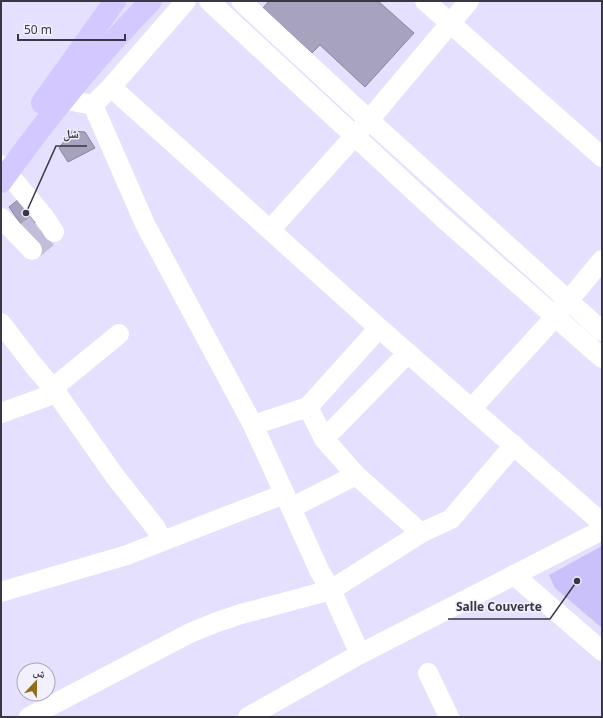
<svg xmlns="http://www.w3.org/2000/svg" width="603" height="718" viewBox="0 0 603 718" font-family="'Noto Sans','Noto Naskh Arabic',sans-serif">
<rect width="100%" height="100%" fill="#e4e0fe"/>
<!-- green -->
<path fill="#cac1fa" d="M 602,546 L 602,628 L 555,588 L 549,575 Z"/>
<!-- building -->
<path fill="#a7a3bf" stroke="#8985a0" d="M 269,1 L 378,1 L 414,33 L 365,87 L 320,45 L 312,53 L 263,8 Z
M 72,131 L 85,132 L 95,148 L 68,162 L 59,148 Z
M 24,195 L 40,219 L 25,230 L 9,207 Z"/>
<g fill="none" stroke-linecap="round" stroke-linejoin="round">
<!-- minor-tunnel -->
<path stroke="#c2bed9" stroke-width="20" stroke-dasharray="20 10" stroke-linecap="butt" d="M 20,237 L 45,218
M 32,250 L 54,232"/>
<!-- minor -->
<path stroke="#fff" stroke-width="20" d="M 209,1 L 443,218 L 602,358
M 241,1 L 369,120 L 602,331
M 425,1 L 602,157
M 111,87 L 379,328 L 602,523
M 62,99 L 93,105 L 111,87 L 186,1
M 93,105 L 145,224 L 253,425 L 291,508 L 320,572 L 331,590 L 360,654
M 1,165 L 45,218 L 54,232
M 1,218 L 32,250
M 270,230 L 369,120 L 469,1
M 1,323 L 34,366 L 53,388 L 114,475 L 155,527 L 163,541
M 53,388 L 119,334
M 308,407 L 379,328
M 472,408 L 555,317 L 602,260
M 1,413 L 56,393
M 253,425 L 308,407 L 324,439 L 356,475 L 421,533
M 324,439 L 408,353
M 291,508 L 356,475
M 514,575 L 602,651
M 1,592 L 127,555 L 284,494
M 428,673 L 449,717
M 29,717 L 190,633 L 217,622 L 241,614 L 331,590 L 421,533 L 451,519 L 514,445
M 248,717 L 360,654 L 602,530"/>
<!-- major -->
<path stroke="#d3c8ff" stroke-width="22" d="M 42,103 L 115,1
M 1,182 C 47,118 96,57 151,1"/>
</g>
<!-- callouts -->
<path fill="none" stroke="#393743" stroke-width="1.5" d="M26 213L56 146H87M577 581L550 619H448"/>
<g fill="#393743" stroke="#f1f0fc" stroke-width="1.5">
<circle cx="26" cy="213" r="4"/>
<circle cx="577" cy="581" r="4"/>
</g>
<g font-size="12" text-anchor="middle" font-weight="bold" fill="#393743" stroke="#f1f0fc" stroke-width="3" stroke-linejoin="round" paint-order="stroke">
<text x="71" y="138">شل</text>
<text x="499" y="611">Salle Couverte</text>
</g>
<!-- border -->
<rect width="603" height="718" fill="none" stroke="#393743" stroke-width="4"/>
<!-- north arrow -->
<g transform="translate(36 682) rotate(22)"><circle r="19" fill="#f1f0fc" stroke="#a7a6b2"/>
<path d="M0-3L7 15L0 10L-7 15Z" fill="#946e17"/>
<text y="-6" font-size="11" font-weight="bold" text-anchor="middle" fill="#393743">ش</text>
</g>
<!-- scale -->
<path d="M18 34v6h107v-6" fill="none" stroke="#393743" stroke-width="2"/>
<text x="24" y="34" font-size="12" fill="#393743" stroke="#f1f0fc" stroke-width="3" paint-order="stroke">50 m</text>
</svg>
